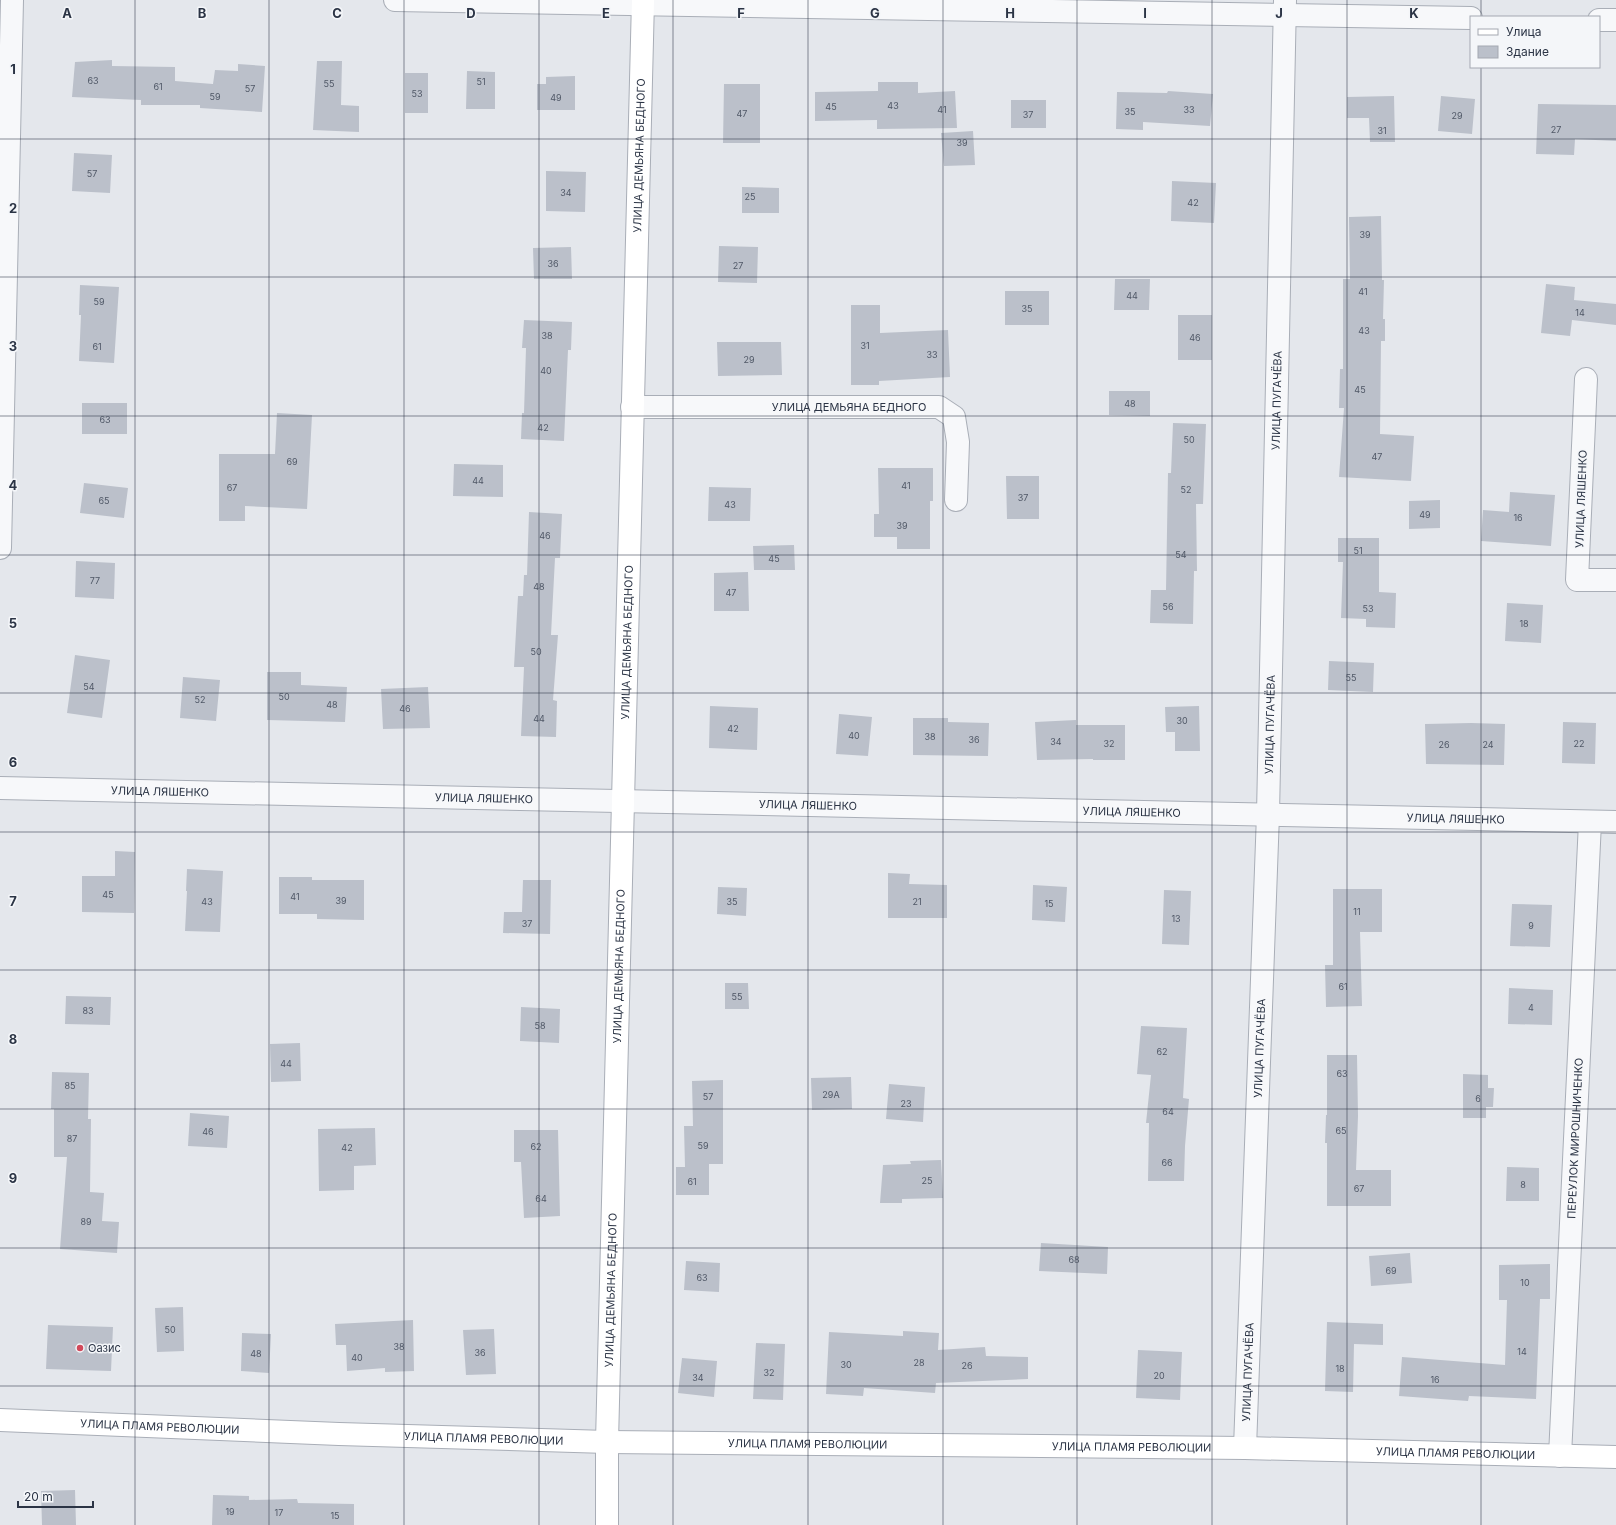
<svg xmlns="http://www.w3.org/2000/svg" width="1616" height="1525" viewBox="0 0 1616 1525" font-family="Inter,sans-serif">
<rect width="100%" height="100%" fill="#e4e7ec"/>
<!-- building -->
<path fill="#bbc0ca" d="M 112,60 L 112,66 L 175,67 L 175,81 L 213,84 L 215,70 L 238,71 L 238,64 L 265,66 L 262,112 L 200,108 L 200,105 L 141,105 L 141,100 L 72,97 L 75,62 Z
M 317,61 L 342,61 L 341,105 L 359,106 L 359,132 L 313,130 Z
M 467,71 L 495,72 L 495,109 L 466,109 Z
M 405,73 L 428,73 L 428,113 L 405,113 Z
M 575,76 L 575,110 L 537,110 L 537,84 L 546,84 L 546,77 Z
M 878,82 L 918,82 L 918,93 L 955,91 L 957,128 L 877,129 L 877,120 L 815,121 L 815,92 L 878,91 Z
M 724,84 L 760,84 L 760,143 L 723,143 Z
M 1168,91 L 1213,94 L 1210,126 L 1143,122 L 1143,130 L 1116,129 L 1117,92 L 1167,93 Z
M 1394,96 L 1395,142 L 1370,142 L 1369,118 L 1347,118 L 1347,97 Z
M 1441,96 L 1475,99 L 1472,134 L 1438,131 Z
M 1011,100 L 1046,100 L 1046,128 L 1011,128 Z
M 1538,104 L 1616,105 L 1616,141 L 1575,139 L 1574,155 L 1536,154 Z
M 973,131 L 975,165 L 944,166 L 941,133 Z
M 74,153 L 112,155 L 110,193 L 72,191 Z
M 546,171 L 586,172 L 585,212 L 546,211 Z
M 1172,181 L 1216,183 L 1214,223 L 1171,221 Z
M 742,187 L 779,188 L 779,213 L 742,213 Z
M 1381,216 L 1382,280 L 1384,280 L 1383,319 L 1385,319 L 1385,341 L 1381,341 L 1380,434 L 1414,436 L 1411,481 L 1339,477 L 1344,408 L 1339,408 L 1340,369 L 1343,369 L 1343,279 L 1350,279 L 1349,217 Z
M 719,246 L 758,247 L 757,283 L 718,282 Z
M 571,247 L 572,279 L 534,279 L 533,248 Z
M 1115,279 L 1150,279 L 1149,310 L 1114,310 Z
M 1546,284 L 1575,287 L 1574,300 L 1616,304 L 1616,325 L 1572,320 L 1570,336 L 1541,333 Z
M 80,285 L 119,287 L 114,363 L 79,361 L 81,315 L 79,315 Z
M 1005,291 L 1049,291 L 1049,325 L 1005,325 Z
M 851,305 L 880,305 L 880,333 L 948,330 L 950,377 L 879,381 L 879,385 L 851,385 Z
M 1178,315 L 1212,315 L 1212,360 L 1178,360 Z
M 524,320 L 572,322 L 571,350 L 568,350 L 564,441 L 521,439 L 522,413 L 524,413 L 526,348 L 522,348 Z
M 717,342 L 781,342 L 782,375 L 718,376 Z
M 1109,391 L 1150,391 L 1150,416 L 1109,415 Z
M 82,403 L 127,403 L 127,434 L 82,434 Z
M 277,413 L 312,415 L 307,509 L 245,506 L 245,521 L 219,521 L 219,454 L 275,454 Z
M 1173,423 L 1206,424 L 1203,504 L 1196,504 L 1197,571 L 1194,571 L 1193,624 L 1150,623 L 1151,590 L 1166,590 L 1168,473 L 1171,473 Z
M 454,464 L 503,465 L 503,497 L 453,496 Z
M 878,468 L 933,468 L 933,501 L 930,501 L 930,549 L 897,549 L 897,537 L 874,537 L 874,514 L 879,514 Z
M 1006,476 L 1039,476 L 1039,519 L 1007,519 Z
M 84,483 L 128,488 L 124,518 L 80,513 Z
M 709,487 L 751,488 L 750,521 L 708,521 Z
M 1510,492 L 1555,495 L 1551,546 L 1481,541 L 1483,510 L 1509,512 Z
M 1440,500 L 1440,528 L 1409,529 L 1409,501 Z
M 529,512 L 562,514 L 560,558 L 555,558 L 551,635 L 558,635 L 553,700 L 557,701 L 556,737 L 521,736 L 524,667 L 514,667 L 518,596 L 523,596 L 524,575 L 527,575 Z
M 1338,538 L 1379,538 L 1379,592 L 1396,593 L 1395,628 L 1366,627 L 1366,619 L 1341,618 L 1343,562 L 1338,562 Z
M 794,545 L 795,570 L 754,570 L 753,546 Z
M 76,561 L 115,563 L 114,599 L 75,597 Z
M 748,572 L 749,611 L 714,611 L 714,573 Z
M 1507,603 L 1543,605 L 1541,643 L 1505,641 Z
M 75,655 L 110,660 L 102,718 L 67,713 Z
M 1329,661 L 1374,663 L 1373,692 L 1328,690 Z
M 267,672 L 301,672 L 301,685 L 347,687 L 345,722 L 267,720 Z
M 183,677 L 220,680 L 216,721 L 180,718 Z
M 428,687 L 430,728 L 383,729 L 381,689 Z
M 710,706 L 758,708 L 757,750 L 709,748 Z
M 1199,706 L 1200,751 L 1175,751 L 1175,732 L 1166,732 L 1165,707 Z
M 839,714 L 872,717 L 868,756 L 836,754 Z
M 913,718 L 948,718 L 948,722 L 989,723 L 988,756 L 913,755 Z
M 1076,720 L 1076,725 L 1125,725 L 1125,760 L 1093,760 L 1093,759 L 1037,760 L 1035,722 Z
M 1563,722 L 1596,723 L 1595,764 L 1562,763 Z
M 1471,723 L 1505,724 L 1504,765 L 1426,764 L 1425,724 Z
M 115,851 L 135,852 L 134,913 L 82,912 L 82,876 L 115,876 Z
M 187,869 L 223,871 L 220,932 L 185,931 L 187,891 L 186,891 Z
M 888,873 L 910,874 L 909,884 L 947,885 L 947,918 L 888,918 Z
M 279,877 L 312,877 L 312,880 L 364,880 L 364,920 L 317,919 L 317,914 L 279,914 Z
M 523,880 L 551,880 L 550,934 L 503,933 L 504,912 L 522,912 Z
M 1033,885 L 1067,887 L 1065,922 L 1032,920 Z
M 718,887 L 747,888 L 746,916 L 717,914 Z
M 1333,889 L 1382,889 L 1382,932 L 1360,932 L 1362,1006 L 1326,1007 L 1325,965 L 1333,965 Z
M 1164,890 L 1191,891 L 1189,945 L 1162,944 Z
M 1512,904 L 1552,905 L 1550,947 L 1510,946 Z
M 725,983 L 748,983 L 749,1009 L 725,1009 Z
M 1509,988 L 1553,990 L 1552,1025 L 1508,1024 Z
M 66,996 L 111,997 L 110,1025 L 65,1024 Z
M 521,1007 L 560,1009 L 559,1043 L 520,1041 Z
M 1141,1026 L 1187,1028 L 1183,1098 L 1189,1099 L 1185,1146 L 1184,1181 L 1148,1181 L 1149,1123 L 1146,1123 L 1151,1075 L 1137,1074 Z
M 300,1043 L 301,1081 L 271,1082 L 270,1044 Z
M 1327,1055 L 1357,1055 L 1358,1116 L 1356,1170 L 1391,1170 L 1391,1206 L 1327,1206 L 1327,1143 L 1325,1143 L 1326,1115 L 1327,1115 Z
M 52,1072 L 89,1073 L 88,1119 L 91,1119 L 90,1192 L 104,1193 L 102,1221 L 119,1222 L 117,1253 L 60,1249 L 67,1157 L 54,1157 L 54,1109 L 51,1109 Z
M 1463,1074 L 1488,1075 L 1488,1088 L 1494,1088 L 1493,1107 L 1486,1107 L 1486,1118 L 1463,1118 Z
M 851,1077 L 852,1109 L 812,1110 L 811,1078 Z
M 723,1080 L 723,1164 L 709,1164 L 709,1195 L 676,1195 L 676,1167 L 685,1167 L 684,1126 L 693,1126 L 692,1081 Z
M 889,1084 L 925,1087 L 923,1122 L 886,1119 Z
M 190,1113 L 229,1116 L 227,1148 L 188,1146 Z
M 375,1128 L 376,1165 L 354,1166 L 354,1190 L 319,1191 L 318,1129 Z
M 514,1130 L 558,1130 L 560,1216 L 524,1218 L 521,1162 L 514,1162 Z
M 941,1160 L 943,1198 L 902,1199 L 902,1203 L 880,1203 L 883,1165 L 911,1164 L 910,1161 Z
M 1507,1167 L 1539,1168 L 1539,1201 L 1506,1201 Z
M 1041,1243 L 1108,1247 L 1107,1274 L 1039,1271 Z
M 1410,1253 L 1412,1283 L 1371,1286 L 1369,1256 Z
M 686,1261 L 720,1263 L 719,1292 L 684,1290 Z
M 1550,1264 L 1550,1299 L 1540,1299 L 1536,1399 L 1469,1396 L 1468,1401 L 1399,1396 L 1402,1357 L 1505,1365 L 1507,1300 L 1499,1300 L 1499,1265 Z
M 183,1307 L 184,1351 L 157,1352 L 155,1308 Z
M 413,1320 L 414,1371 L 385,1372 L 385,1368 L 347,1371 L 346,1345 L 336,1345 L 335,1324 Z
M 1327,1322 L 1383,1324 L 1383,1345 L 1354,1344 L 1353,1392 L 1325,1391 Z
M 48,1325 L 113,1327 L 111,1371 L 46,1369 Z
M 494,1329 L 496,1374 L 466,1375 L 463,1330 Z
M 903,1331 L 939,1333 L 938,1350 L 985,1347 L 986,1356 L 1028,1357 L 1028,1379 L 936,1383 L 935,1393 L 864,1388 L 863,1396 L 826,1394 L 829,1332 L 903,1336 Z
M 242,1333 L 271,1334 L 269,1373 L 241,1371 Z
M 756,1343 L 785,1344 L 783,1400 L 753,1399 Z
M 1138,1350 L 1182,1352 L 1180,1400 L 1136,1398 Z
M 682,1358 L 717,1361 L 714,1397 L 678,1393 Z
M 75,1490 L 76,1525 L 42,1525 L 41,1491 Z
M 213,1495 L 249,1496 L 249,1500 L 297,1499 L 298,1503 L 354,1504 L 354,1525 L 212,1525 Z"/>
<g fill="none" stroke-linecap="round" stroke-linejoin="round">
<!-- street casing -->
<g stroke="#a9aeb7" stroke-width="24">
<g id="street">
<path d="M 395,0 L 1471,18"/>
<path d="M 1599,20 L 1616,20"/>
<path d="M 1586,379 L 1577,580 L 1616,580"/>
<path id="s1" d="M 632,407 L 939,407 L 954,417 L 958,442 L 956,500"/>
<path d="M 0,548 L 12,0"/>
<path id="s2" d="M 0,788 L 1616,822"/>
<path id="s3" d="M 1245,1448 L 1268,814 L 1285,0"/>
<path id="s4" d="M 1560,1456 L 1590,822"/>
</g>
</g>
<!-- secondary casing -->
<g stroke="#a9aeb7" stroke-width="24">
<g id="secondary">
<path id="s5" d="M 0,1420 L 339,1434 L 607,1442 L 1245,1448 L 1616,1457"/>
<path id="s6" d="M 607,1525 L 607,1442 L 643,0"/>
</g>
</g>
<!-- street -->
<use href="#street" stroke="#f7f8fa" stroke-width="22"/>
<!-- secondary -->
<use href="#secondary" stroke="#fff" stroke-width="22"/>
</g>
<!-- grid -->
<path fill="none" stroke="#2b3445" stroke-width="1" stroke-opacity="0.55" d="M 135,0 L 135,1525M 269,0 L 269,1525M 404,0 L 404,1525M 539,0 L 539,1525M 673,0 L 673,1525M 808,0 L 808,1525M 943,0 L 943,1525M 1077,0 L 1077,1525M 1212,0 L 1212,1525M 1347,0 L 1347,1525M 1481,0 L 1481,17M 1481,67 L 1481,1525M 0,139 L 1616,139M 0,277 L 1616,277M 0,416 L 1616,416M 0,555 L 1616,555M 0,693 L 1616,693M 0,832 L 1616,832M 0,970 L 1616,970M 0,1109 L 1616,1109M 0,1248 L 1616,1248M 0,1386 L 1616,1386"/>
<!-- markers -->
<circle fill="#d1495b" stroke="#f4f6f9" stroke-width="1.5" cx="80" cy="1348" r="4"/>
<g text-anchor="middle" dominant-baseline="central" stroke-width="3" stroke-linejoin="round" paint-order="stroke">
<!-- number labels -->
<g font-size="9" fill="#4f5766">
<text x="93" y="80">63</text>
<text x="481" y="81">51</text>
<text x="329" y="83">55</text>
<text x="158" y="86">61</text>
<text x="250" y="88">57</text>
<text x="417" y="93">53</text>
<text x="215" y="96">59</text>
<text x="556" y="97">49</text>
<text x="893" y="105">43</text>
<text x="831" y="106">45</text>
<text x="942" y="109">41</text>
<text x="1189" y="109">33</text>
<text x="1130" y="111">35</text>
<text x="742" y="113">47</text>
<text x="1028" y="114">37</text>
<text x="1457" y="115">29</text>
<text x="1556" y="129">27</text>
<text x="1382" y="130">31</text>
<text x="962" y="142">39</text>
<text x="92" y="173">57</text>
<text x="566" y="192">34</text>
<text x="750" y="196">25</text>
<text x="1193" y="202">42</text>
<text x="1365" y="234">39</text>
<text x="553" y="263">36</text>
<text x="738" y="265">27</text>
<text x="1363" y="291">41</text>
<text x="1132" y="295">44</text>
<text x="99" y="301">59</text>
<text x="1027" y="308">35</text>
<text x="1580" y="312">14</text>
<text x="1364" y="330">43</text>
<text x="547" y="335">38</text>
<text x="1195" y="337">46</text>
<text x="865" y="345">31</text>
<text x="97" y="346">61</text>
<text x="932" y="354">33</text>
<text x="749" y="359">29</text>
<text x="546" y="370">40</text>
<text x="1360" y="389">45</text>
<text x="1130" y="403">48</text>
<text x="105" y="419">63</text>
<text x="543" y="427">42</text>
<text x="1189" y="439">50</text>
<text x="1377" y="456">47</text>
<text x="292" y="461">69</text>
<text x="478" y="480">44</text>
<text x="906" y="485">41</text>
<text x="232" y="487">67</text>
<text x="1186" y="489">52</text>
<text x="1023" y="497">37</text>
<text x="104" y="500">65</text>
<text x="730" y="504">43</text>
<text x="1425" y="514">49</text>
<text x="1518" y="517">16</text>
<text x="902" y="525">39</text>
<text x="545" y="535">46</text>
<text x="1358" y="550">51</text>
<text x="1181" y="554">54</text>
<text x="774" y="558">45</text>
<text x="95" y="580">77</text>
<text x="539" y="586">48</text>
<text x="731" y="592">47</text>
<text x="1168" y="606">56</text>
<text x="1368" y="608">53</text>
<text x="1524" y="623">18</text>
<text x="536" y="651">50</text>
<text x="1351" y="677">55</text>
<text x="89" y="686">54</text>
<text x="284" y="696">50</text>
<text x="200" y="699">52</text>
<text x="332" y="704">48</text>
<text x="405" y="708">46</text>
<text x="539" y="718">44</text>
<text x="1182" y="720">30</text>
<text x="733" y="728">42</text>
<text x="854" y="735">40</text>
<text x="930" y="736">38</text>
<text x="974" y="739">36</text>
<text x="1056" y="741">34</text>
<text x="1109" y="743">32</text>
<text x="1579" y="743">22</text>
<text x="1444" y="744">26</text>
<text x="1488" y="744">24</text>
<text x="108" y="894">45</text>
<text x="295" y="896">41</text>
<text x="341" y="900">39</text>
<text x="207" y="901">43</text>
<text x="732" y="901">35</text>
<text x="917" y="901">21</text>
<text x="1049" y="903">15</text>
<text x="1357" y="911">11</text>
<text x="1176" y="918">13</text>
<text x="527" y="923">37</text>
<text x="1531" y="925">9</text>
<text x="1343" y="986">61</text>
<text x="737" y="996">55</text>
<text x="1531" y="1007">4</text>
<text x="88" y="1010">83</text>
<text x="540" y="1025">58</text>
<text x="1162" y="1051">62</text>
<text x="286" y="1063">44</text>
<text x="1342" y="1073">63</text>
<text x="70" y="1085">85</text>
<text x="831" y="1094">29А</text>
<text x="708" y="1096">57</text>
<text x="1478" y="1098">6</text>
<text x="906" y="1103">23</text>
<text x="1168" y="1111">64</text>
<text x="1341" y="1130">65</text>
<text x="208" y="1131">46</text>
<text x="72" y="1138">87</text>
<text x="703" y="1145">59</text>
<text x="536" y="1146">62</text>
<text x="347" y="1147">42</text>
<text x="1167" y="1162">66</text>
<text x="927" y="1180">25</text>
<text x="692" y="1181">61</text>
<text x="1523" y="1184">8</text>
<text x="1359" y="1188">67</text>
<text x="541" y="1198">64</text>
<text x="86" y="1221">89</text>
<text x="1074" y="1259">68</text>
<text x="1391" y="1270">69</text>
<text x="702" y="1277">63</text>
<text x="1525" y="1282">10</text>
<text x="170" y="1329">50</text>
<text x="399" y="1346">38</text>
<text x="1522" y="1351">14</text>
<text x="480" y="1352">36</text>
<text x="256" y="1353">48</text>
<text x="357" y="1357">40</text>
<text x="919" y="1362">28</text>
<text x="846" y="1364">30</text>
<text x="967" y="1365">26</text>
<text x="1340" y="1368">18</text>
<text x="769" y="1372">32</text>
<text x="1159" y="1375">20</text>
<text x="698" y="1377">34</text>
<text x="1435" y="1379">16</text>
<text x="230" y="1511">19</text>
<text x="279" y="1512">17</text>
<text x="335" y="1515">15</text>
</g>
<!-- street labels -->
<g font-size="11" fill="#2b3445" stroke="#f4f6f9">
<text stroke="none"><textPath href="#s6" startOffset="1370">УЛИЦА ДЕМЬЯНА БЕДНОГО</textPath></text>
<text stroke="none"><textPath href="#s3" startOffset="1048">УЛИЦА ПУГАЧЁВА</textPath></text>
<text stroke="none"><textPath href="#s1" startOffset="217">УЛИЦА ДЕМЬЯНА БЕДНОГО</textPath></text>
<text transform="translate(1581 499) rotate(-88)">УЛИЦА ЛЯШЕНКО</text>
<text stroke="none"><textPath href="#s6" startOffset="883">УЛИЦА ДЕМЬЯНА БЕДНОГО</textPath></text>
<text stroke="none"><textPath href="#s3" startOffset="724">УЛИЦА ПУГАЧЁВА</textPath></text>
<text stroke="none"><textPath href="#s2" startOffset="160">УЛИЦА ЛЯШЕНКО</textPath></text>
<text stroke="none"><textPath href="#s2" startOffset="484">УЛИЦА ЛЯШЕНКО</textPath></text>
<text stroke="none"><textPath href="#s2" startOffset="808">УЛИЦА ЛЯШЕНКО</textPath></text>
<text stroke="none"><textPath href="#s2" startOffset="1132">УЛИЦА ЛЯШЕНКО</textPath></text>
<text stroke="none"><textPath href="#s2" startOffset="1456">УЛИЦА ЛЯШЕНКО</textPath></text>
<text stroke="none"><textPath href="#s6" startOffset="559">УЛИЦА ДЕМЬЯНА БЕДНОГО</textPath></text>
<text stroke="none"><textPath href="#s3" startOffset="400">УЛИЦА ПУГАЧЁВА</textPath></text>
<text stroke="none"><textPath href="#s4" startOffset="318">ПЕРЕУЛОК МИРОШНИЧЕНКО</textPath></text>
<text stroke="none"><textPath href="#s6" startOffset="235">УЛИЦА ДЕМЬЯНА БЕДНОГО</textPath></text>
<text stroke="none"><textPath href="#s3" startOffset="76">УЛИЦА ПУГАЧЁВА</textPath></text>
<text stroke="none"><textPath href="#s5" startOffset="160">УЛИЦА ПЛАМЯ РЕВОЛЮЦИИ</textPath></text>
<text stroke="none"><textPath href="#s5" startOffset="484">УЛИЦА ПЛАМЯ РЕВОЛЮЦИИ</textPath></text>
<text stroke="none"><textPath href="#s5" startOffset="808">УЛИЦА ПЛАМЯ РЕВОЛЮЦИИ</textPath></text>
<text stroke="none"><textPath href="#s5" startOffset="1132">УЛИЦА ПЛАМЯ РЕВОЛЮЦИИ</textPath></text>
<text stroke="none"><textPath href="#s5" startOffset="1456">УЛИЦА ПЛАМЯ РЕВОЛЮЦИИ</textPath></text>
</g>
<!-- poi labels -->
<g font-size="11" fill="#2b3445" stroke="#f4f6f9" text-anchor="start">
<text x="88" y="1348">Оазис</text>
</g>
</g>
<g font-size="13" text-anchor="middle" font-weight="bold" fill="#2b3445" stroke="#f4f6f9" stroke-width="3" stroke-linejoin="round" paint-order="stroke">
<text x="67" y="18">A</text>
<text x="202" y="18">B</text>
<text x="337" y="18">C</text>
<text x="471" y="18">D</text>
<text x="606" y="18">E</text>
<text x="741" y="18">F</text>
<text x="875" y="18">G</text>
<text x="1010" y="18">H</text>
<text x="1145" y="18">I</text>
<text x="1279" y="18">J</text>
<text x="1414" y="18">K</text>
<text x="13" y="74">1</text>
<text x="13" y="213">2</text>
<text x="13" y="351">3</text>
<text x="13" y="490">4</text>
<text x="13" y="628">5</text>
<text x="13" y="767">6</text>
<text x="13" y="906">7</text>
<text x="13" y="1044">8</text>
<text x="13" y="1183">9</text>
</g>
<!-- legend -->
<rect x="1470" y="16" width="130" height="52" fill="#f4f6f9" stroke="#a4a8b1"/>
<rect x="1478" y="29" width="20" height="6" fill="#ffffff" stroke="#a4a8b1"/>
<text x="1506" y="36" font-size="12" fill="#2b3445">Улица</text>
<rect x="1478" y="46" width="20" height="12" fill="#bbc0ca" stroke="#a4a8b1"/>
<text x="1506" y="56" font-size="12" fill="#2b3445">Здание</text>
<!-- scale -->
<path d="M18 1501v6h75v-6" fill="none" stroke="#2b3445" stroke-width="2"/>
<text x="24" y="1501" font-size="12" fill="#2b3445" stroke="#f4f6f9" stroke-width="3" paint-order="stroke">20 m</text>
</svg>
